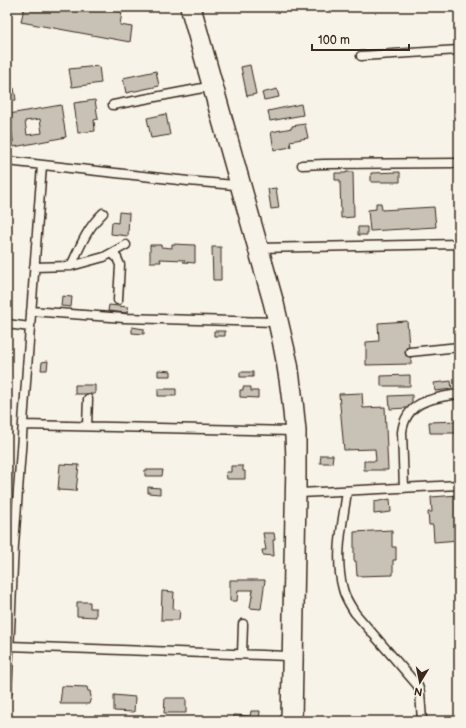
<svg xmlns="http://www.w3.org/2000/svg" width="466" height="728" viewBox="0 0 466 728" font-family="'Balsamiq Sans',sans-serif">
<rect width="100%" height="100%" fill="#f7f3e8"/>
<filter id="ink" filterUnits="userSpaceOnUse"><feTurbulence type="fractalNoise" baseFrequency=".025" numOctaves="2"/><feDisplacementMap in="SourceGraphic" scale="8" xChannelSelector="R" yChannelSelector="G"/><feConvolveMatrix kernelMatrix="1 2 1 2 8 2 1 2 1" color-interpolation-filters="sRGB"/></filter>
<g filter="url(#ink)">
<!-- building -->
<path fill="#c8c1b6" stroke="#3b2a1e" fill-rule="evenodd" d="M 24,7 L 92,7 L 122,12 L 120,25 L 132,27 L 130,42 L 21,22 Z
M 250,65 L 256,94 L 247,96 L 241,67 Z
M 99,66 L 101,83 L 72,87 L 69,69 Z
M 156,71 L 159,86 L 126,93 L 123,78 Z
M 14,88 L 16,100 L 7,101 L 7,89 Z
M 277,89 L 279,97 L 264,100 L 262,93 Z
M 95,100 L 98,119 L 94,120 L 95,131 L 78,133 L 74,103 Z
M 301,104 L 303,115 L 270,121 L 268,111 Z
M 61,105 L 66,137 L 14,147 L 9,114 ZM 40,119 L 42,133 L 27,135 L 25,121 Z
M 166,114 L 170,135 L 151,138 L 147,118 Z
M 305,124 L 308,138 L 290,141 L 291,147 L 274,150 L 271,132 L 292,128 L 292,126 Z
M 346,172 L 353,172 L 354,217 L 341,218 L 340,180 L 335,180 L 335,173 L 346,173 Z
M 400,172 L 400,182 L 371,182 L 371,173 Z
M 276,188 L 279,208 L 271,209 L 268,189 Z
M 376,203 L 381,203 L 382,210 L 434,207 L 436,227 L 370,231 L 368,210 L 376,209 Z
M 119,212 L 129,213 L 128,236 L 111,234 L 112,222 L 118,223 Z
M 358,227 L 367,227 L 367,235 L 358,235 Z
M 172,244 L 195,245 L 195,263 L 183,262 L 185,260 L 160,259 L 161,262 L 150,262 L 150,245 L 161,245 L 161,247 L 172,248 Z
M 212,247 L 221,247 L 221,280 L 213,280 Z
M 62,296 L 72,297 L 71,307 L 61,306 Z
M 109,305 L 128,307 L 127,313 L 108,311 Z
M 407,321 L 409,347 L 406,348 L 405,352 L 406,356 L 411,357 L 411,364 L 366,365 L 366,342 L 379,341 L 378,323 Z
M 132,327 L 144,329 L 144,334 L 132,333 Z
M 214,331 L 225,331 L 225,336 L 214,336 Z
M 48,361 L 47,370 L 41,370 L 42,362 Z
M 158,370 L 171,371 L 171,376 L 158,376 Z
M 240,372 L 253,372 L 253,377 L 240,377 Z
M 410,375 L 410,386 L 381,386 L 381,376 Z
M 451,381 L 452,389 L 435,391 L 434,383 Z
M 75,385 L 95,385 L 95,394 L 75,394 Z
M 243,387 L 251,387 L 251,391 L 258,391 L 258,398 L 240,397 L 240,390 L 243,390 Z
M 158,389 L 176,389 L 176,396 L 158,396 Z
M 362,393 L 363,408 L 385,407 L 388,470 L 364,470 L 364,461 L 376,461 L 375,449 L 344,450 L 339,394 Z
M 412,395 L 412,403 L 407,408 L 390,409 L 389,396 Z
M 459,421 L 459,433 L 430,433 L 429,422 Z
M 321,455 L 333,455 L 332,463 L 320,463 Z
M 60,464 L 79,465 L 76,491 L 58,490 Z
M 231,466 L 243,466 L 243,471 L 245,471 L 245,479 L 227,479 L 226,472 L 231,472 Z
M 145,470 L 163,470 L 162,476 L 145,476 Z
M 148,487 L 160,488 L 160,494 L 148,493 Z
M 459,495 L 459,540 L 434,542 L 433,525 L 429,525 L 428,512 L 432,512 L 431,497 Z
M 390,499 L 391,512 L 374,514 L 374,502 Z
M 392,530 L 392,547 L 396,547 L 396,560 L 393,560 L 393,575 L 357,576 L 356,561 L 354,561 L 354,532 Z
M 263,533 L 274,533 L 275,540 L 273,540 L 274,556 L 263,555 L 262,550 L 266,550 Z
M 230,580 L 265,580 L 261,609 L 250,608 L 253,590 L 238,590 L 237,601 L 230,601 Z
M 162,591 L 174,592 L 173,609 L 180,610 L 179,620 L 161,620 Z
M 77,602 L 90,602 L 90,608 L 96,608 L 96,617 L 77,616 Z
M 62,686 L 87,687 L 88,691 L 90,691 L 91,697 L 89,704 L 60,704 Z
M 114,695 L 135,697 L 134,712 L 114,711 Z
M 165,698 L 186,698 L 186,713 L 164,713 Z
M 251,711 L 260,711 L 259,721 L 234,721 L 234,715 L 250,716 Z"/>
<g fill="none" stroke-linecap="round" stroke-linejoin="round">
<!-- minor casing -->
<g stroke="#3b2a1e" stroke-width="11">
<path id="minor" d="M 361,56 L 459,50
M 113,105 L 208,87
M 7,161 L 188,181 L 235,185
M 302,165 L 324,164 L 459,163
M 258,248 L 459,244
M 112,253 L 117,258 L 120,265 L 118,300
M 71,266 C 80,247 87,228 103,213
M 34,267 L 71,266 L 104,257 L 126,245
M 31,311 L 124,318 L 275,322
M 7,324 L 30,327
M 410,352 L 459,347
M 23,425 L 292,431
M 87,426 L 88,399
M 404,488 L 402,432 C 406,400 434,398 459,394
M 347,491 C 343,522 334,557 343,589 C 345,598 350,605 355,613 L 418,686 L 420,692 L 422,721
M 300,493 L 459,485
M 9,646 L 288,656
M 242,654 L 243,624
M 7,693 L 14,545 L 42,165"/>
</g>
<!-- major casing -->
<g stroke="#3b2a1e" stroke-width="14">
<path id="major" d="M 186,7 L 269,302 C 283,355 291,407 292,461 L 287,721
M 195,7 L 278,303 L 292,363 L 297,401 L 300,431 L 300,493 L 296,721"/>
</g>
<!-- minor -->
<use href="#minor" stroke="#f7f3e8" stroke-width="8"/>
<!-- major -->
<use href="#major" stroke="#f7f3e8" stroke-width="11"/>
</g>
</g>
<!-- margin -->
<rect width="466" height="728" fill="none" stroke="#f7f3e8" stroke-width="24"/>
<rect x="12" y="12" width="442" height="704" fill="none" stroke="#3b2a1e" stroke-width="1.5" filter="url(#ink)"/>
<!-- north arrow -->
<g transform="translate(420 682) rotate(190)" stroke="#f7f3e8" stroke-width="3" paint-order="stroke">
<path d="M0-3L7 15L0 10L-7 15Z" fill="#3b2a1e"/>
<text y="-6" font-size="11" font-weight="bold" text-anchor="middle" fill="#3b2a1e">N</text>
</g>
<!-- scale -->
<path d="M312 44v6h97v-6" fill="none" stroke="#3b2a1e" stroke-width="2"/>
<text x="318" y="44" font-size="12" fill="#3b2a1e" stroke="#f7f3e8" stroke-width="3" paint-order="stroke">100 m</text>
</svg>
